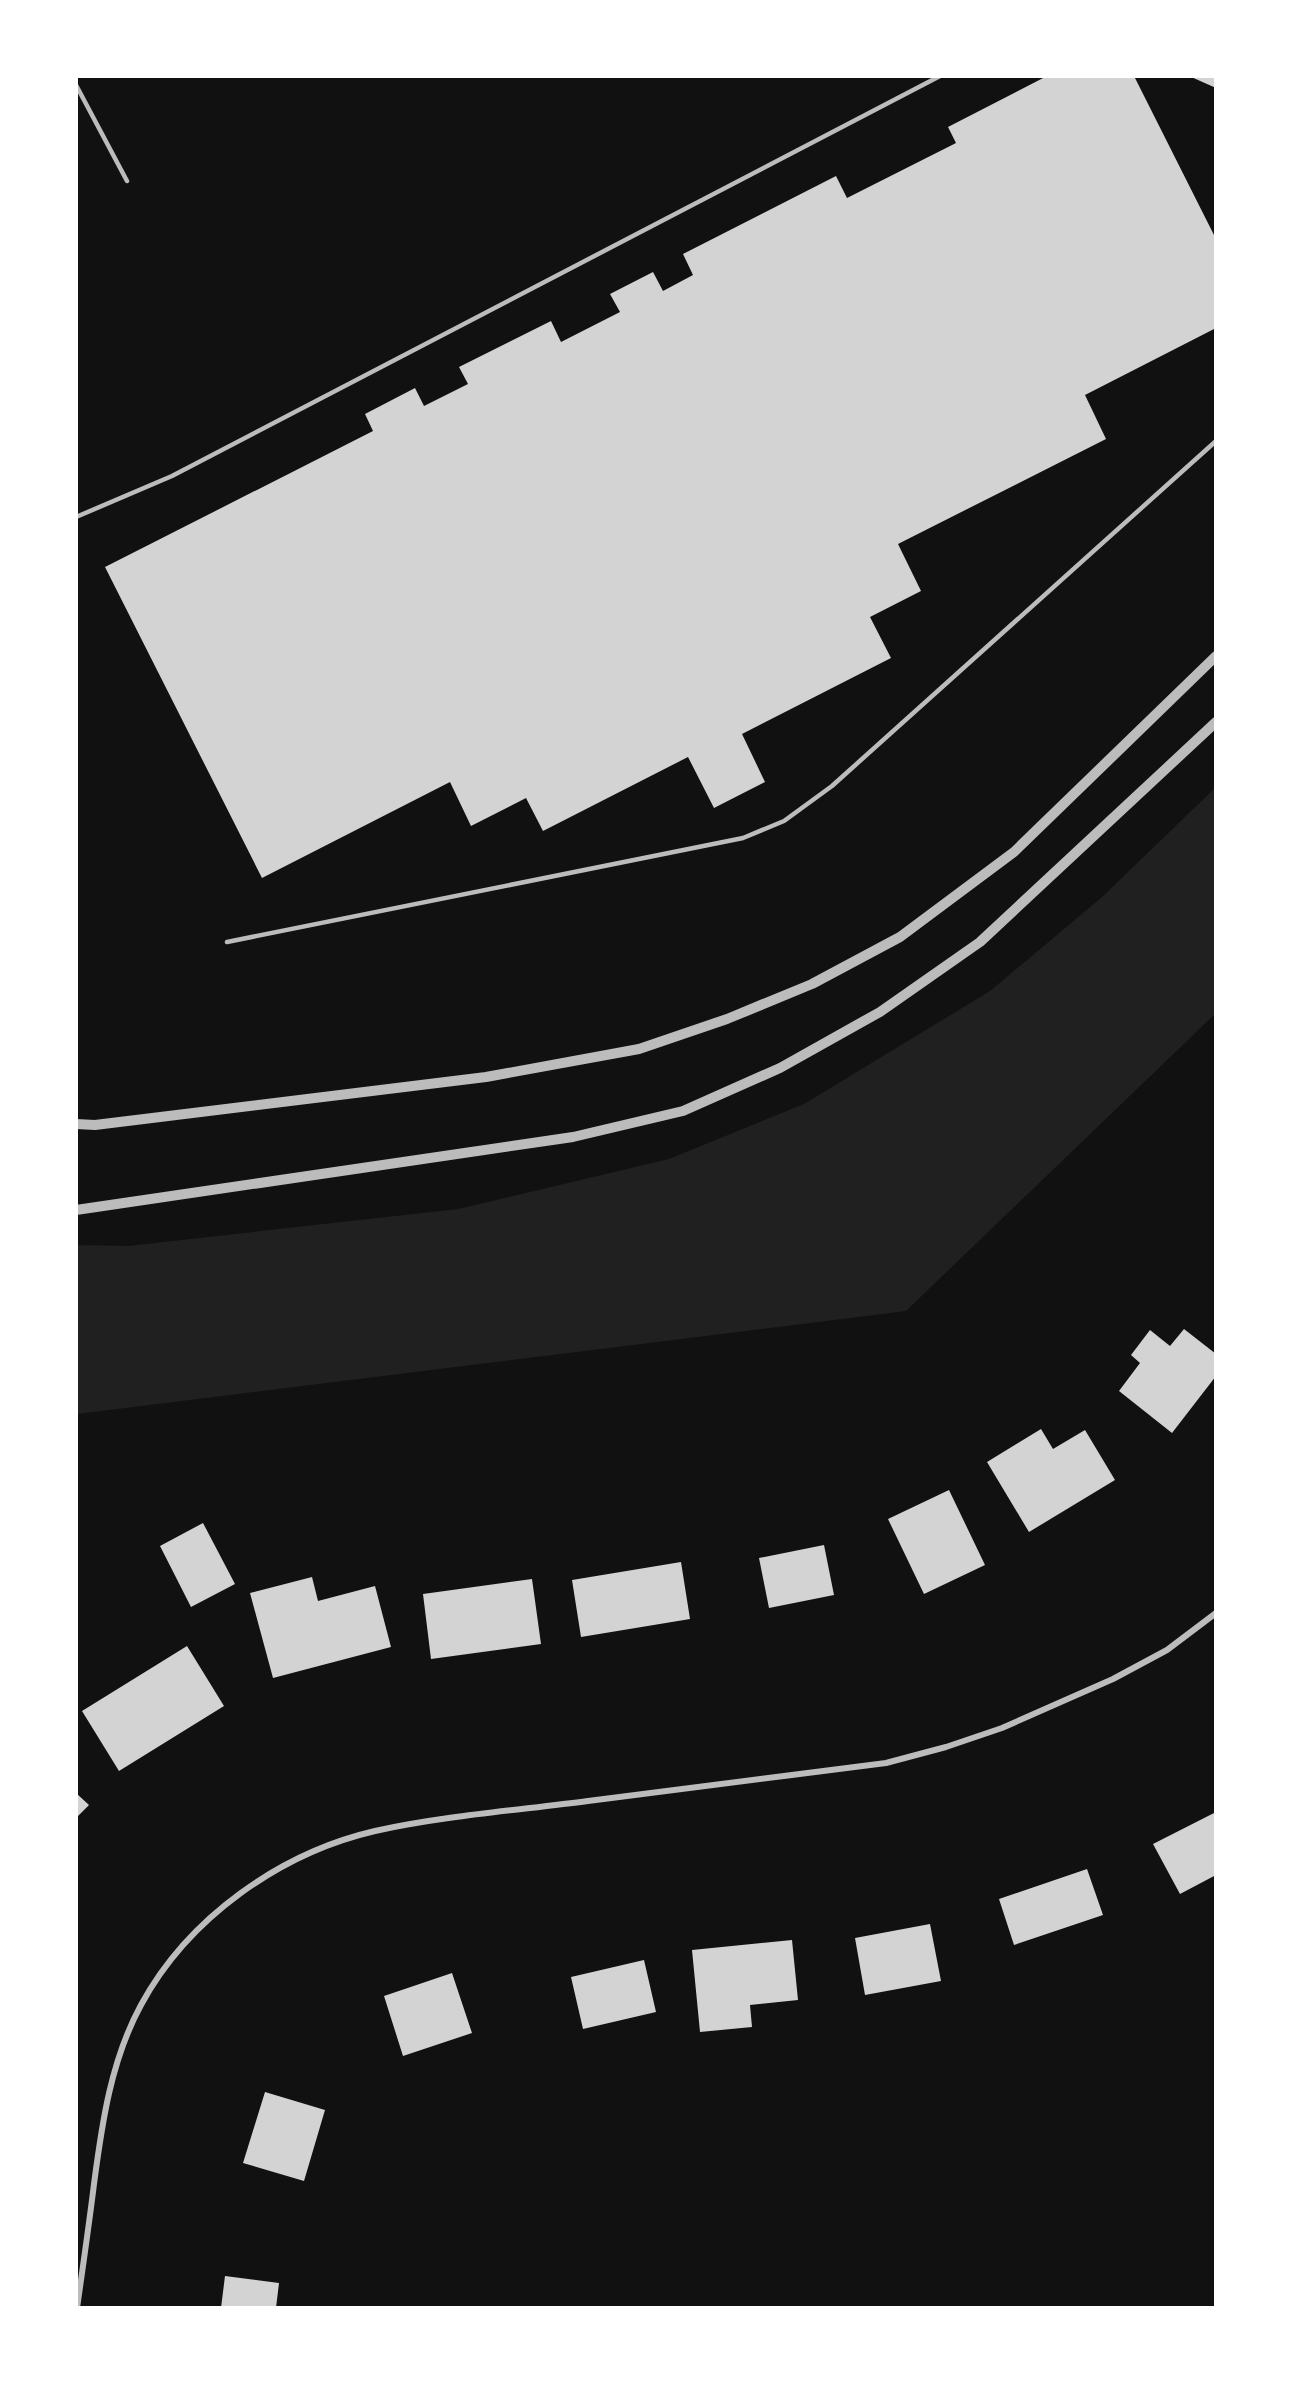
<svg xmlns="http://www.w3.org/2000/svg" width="1292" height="2384" viewBox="0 0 1292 2384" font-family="'Space Grotesk',sans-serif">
<rect width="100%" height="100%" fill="#111"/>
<!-- green -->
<path fill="#202020" d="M 1215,788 L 1215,1014 L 906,1311 L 77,1414 L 77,1245 L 128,1246 L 458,1209 L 669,1159 L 804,1104 L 990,991 L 1101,898 Z"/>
<!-- building -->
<path fill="#d3d3d3" d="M 1047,76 L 1134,76 L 1216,239 L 1216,328 L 1085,395 L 1106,439 L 898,544 L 921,591 L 870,617 L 891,658 L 742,734 L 765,782 L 714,808 L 688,757 L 543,831 L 526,798 L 471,826 L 450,782 L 262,878 L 105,567 L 373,431 L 365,414 L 415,388 L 424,406 L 468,384 L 459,367 L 551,321 L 561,342 L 620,312 L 610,294 L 653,272 L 663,291 L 693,275 L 683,254 L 836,176 L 847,198 L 956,143 L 948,127 Z
M 1189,76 L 1216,76 L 1216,88 Z
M 1184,1329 L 1216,1354 L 1216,1376 L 1172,1433 L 1119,1391 L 1140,1363 L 1131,1355 L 1150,1330 L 1170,1346 Z
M 1041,1429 L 1053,1449 L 1085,1430 L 1115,1480 L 1029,1532 L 987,1462 Z
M 949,1490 L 985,1565 L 924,1594 L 888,1519 Z
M 203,1523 L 235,1584 L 191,1607 L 160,1546 Z
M 824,1545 L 834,1595 L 769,1608 L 759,1558 Z
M 681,1562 L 690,1619 L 581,1637 L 572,1580 Z
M 312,1577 L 318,1601 L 375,1586 L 391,1647 L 273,1678 L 250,1593 Z
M 532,1579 L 541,1644 L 431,1659 L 423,1594 Z
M 187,1646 L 224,1706 L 119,1771 L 82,1711 Z
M 76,1793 L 89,1805 L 76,1818 Z
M 1216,1812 L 1216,1875 L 1180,1894 L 1153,1844 Z
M 1087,1869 L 1103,1915 L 1014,1945 L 999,1899 Z
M 930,1924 L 941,1981 L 865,1995 L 855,1938 Z
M 792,1940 L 798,2000 L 750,2005 L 752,2027 L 700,2032 L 692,1950 Z
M 644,1960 L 656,2012 L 583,2029 L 571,1977 Z
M 452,1973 L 472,2033 L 403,2056 L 384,1996 Z
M 265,2092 L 325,2110 L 304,2181 L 243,2163 Z
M 225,2276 L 279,2283 L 276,2308 L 221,2308 Z"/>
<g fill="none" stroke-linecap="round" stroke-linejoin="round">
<!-- service -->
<path stroke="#bcbcbc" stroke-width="4.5" d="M 76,85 L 127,181
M 76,517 L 172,476 L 940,76
M 227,942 L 743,838 L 784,821 L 832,786 L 1216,441"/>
<!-- minor -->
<path stroke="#bcbcbc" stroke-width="6" d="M 77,2308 C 83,2266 89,2225 94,2184 C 102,2123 111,2060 141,2005 C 188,1918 280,1853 375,1831 C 443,1816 520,1810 588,1801 C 688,1789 787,1776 886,1763 L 946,1747 L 1002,1728 L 1113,1679 L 1167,1650 L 1216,1613"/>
<!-- tertiary -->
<path stroke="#bcbcbc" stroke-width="10" d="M 76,1124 L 95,1125 L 486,1077 L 639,1049 L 727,1019 L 812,984 L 900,937 L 1014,852 L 1216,656
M 76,1210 L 573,1137 L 683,1111 L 780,1068 L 880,1012 L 980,942 L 1216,722"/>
</g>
<!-- border -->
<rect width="1292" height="2384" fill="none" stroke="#ffffff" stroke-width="156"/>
</svg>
